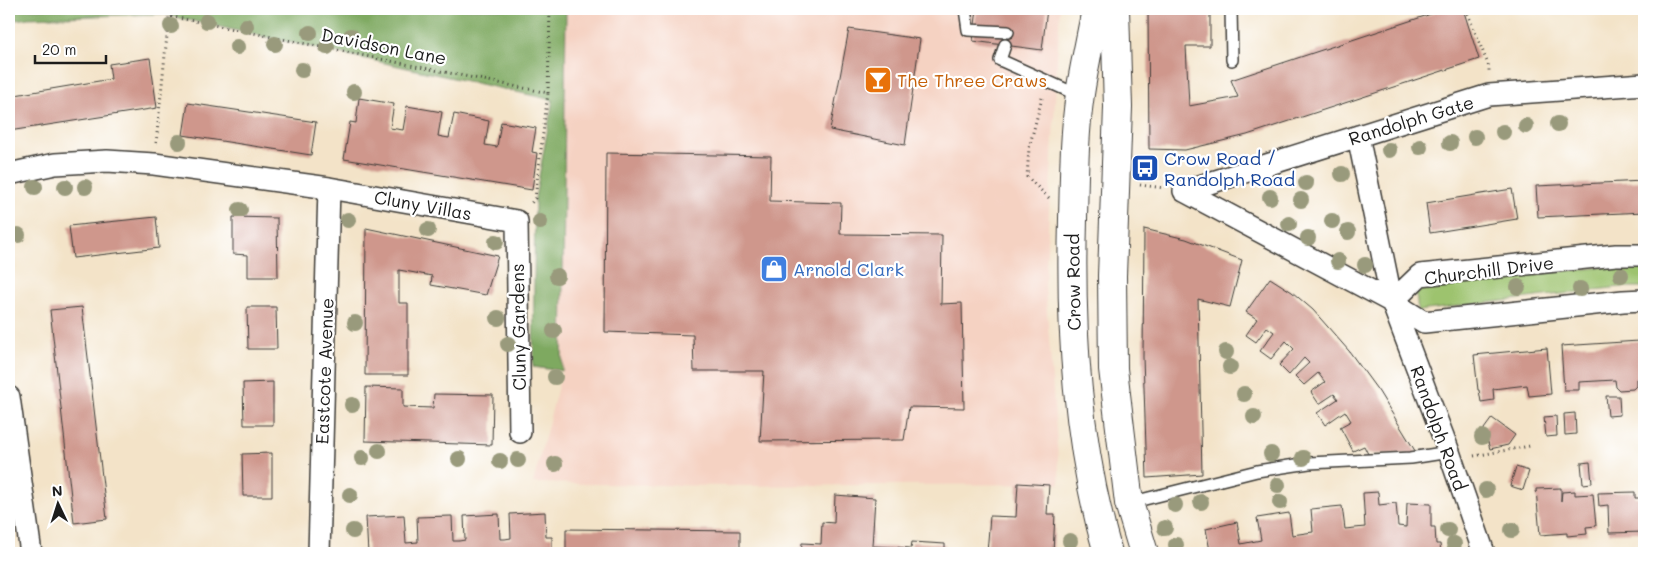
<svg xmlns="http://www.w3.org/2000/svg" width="1653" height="562" viewBox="0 0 1653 562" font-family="Mali,sans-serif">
<rect width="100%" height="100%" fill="#fff"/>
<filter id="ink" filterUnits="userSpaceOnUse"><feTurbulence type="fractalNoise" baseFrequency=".02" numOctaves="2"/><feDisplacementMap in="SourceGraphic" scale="10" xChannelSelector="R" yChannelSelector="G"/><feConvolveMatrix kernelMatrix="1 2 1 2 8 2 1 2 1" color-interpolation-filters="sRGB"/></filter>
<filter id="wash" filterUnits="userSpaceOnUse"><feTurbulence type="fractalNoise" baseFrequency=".0096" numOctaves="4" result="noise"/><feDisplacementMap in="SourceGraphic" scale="20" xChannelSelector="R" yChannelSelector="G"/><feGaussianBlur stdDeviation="1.12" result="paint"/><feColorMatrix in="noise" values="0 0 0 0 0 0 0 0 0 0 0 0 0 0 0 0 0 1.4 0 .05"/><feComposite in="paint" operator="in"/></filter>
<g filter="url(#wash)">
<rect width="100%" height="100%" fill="#f3e3c8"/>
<!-- built -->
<path fill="#f5d2c2" d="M 566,9 L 1060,9 L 1045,285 L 1060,484 L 725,486 L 533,483 L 562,371 Z"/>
<!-- green -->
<path fill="#9dc36e" stroke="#5c7045" d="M 1616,266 L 1644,266 L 1644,287 L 1620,287 L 1418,311 L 1415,285 Z"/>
<!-- forest -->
<path fill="#7ea961" stroke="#4d623e" d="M 9,9 L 566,9 L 562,371 L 533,367 L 535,198 L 553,100 L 161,14 L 28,18 L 9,21 Z"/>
<g id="blocks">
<!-- building -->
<path fill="#cf978c" d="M 977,9 L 1047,9 L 1042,50 L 973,41 Z
M 1148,9 L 1210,9 L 1210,46 L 1186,46 L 1189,106 L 1238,97 L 1231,80 L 1446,9 L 1463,9 L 1479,59 L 1247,135 L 1185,150 L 1149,149 Z
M 849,29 L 920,39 L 905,145 L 830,130 Z
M 150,58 L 157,108 L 9,131 L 9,96 L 111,79 L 109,64 Z
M 359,98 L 394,104 L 390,128 L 403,130 L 407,106 L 442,112 L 438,136 L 443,137 L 449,138 L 454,114 L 489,121 L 485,145 L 497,147 L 501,122 L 536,128 L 532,152 L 537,153 L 532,190 L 344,159 L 350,122 L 356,123 Z
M 188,103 L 316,122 L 311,155 L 183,135 Z
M 606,153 L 771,156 L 770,201 L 841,203 L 840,234 L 942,235 L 941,304 L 962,303 L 964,408 L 909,407 L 904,440 L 760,441 L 764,371 L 694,371 L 693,335 L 605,332 Z
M 1644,181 L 1644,212 L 1538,217 L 1536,186 Z
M 1512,189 L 1517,219 L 1430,233 L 1426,203 Z
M 156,217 L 159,248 L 73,258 L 69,226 Z
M 233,217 L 277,218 L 278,277 L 248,277 L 248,255 L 233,254 Z
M 366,228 L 498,256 L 486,295 L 431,285 L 432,276 L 399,270 L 399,303 L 408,303 L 408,375 L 365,375 Z
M 1144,229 L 1186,239 L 1242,260 L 1230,307 L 1198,299 L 1202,474 L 1147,478 L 1143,357 Z
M 1270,278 L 1292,292 L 1313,310 L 1349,351 L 1379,392 L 1417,454 L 1368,454 L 1364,446 L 1353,451 L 1340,427 L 1351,421 L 1345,411 L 1325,425 L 1317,413 L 1338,399 L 1334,394 L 1319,404 L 1311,392 L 1325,382 L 1318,373 L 1304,385 L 1295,376 L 1309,363 L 1304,358 L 1289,375 L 1279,365 L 1294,349 L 1286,341 L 1271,359 L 1260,351 L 1274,332 L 1267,327 L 1256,342 L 1246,335 L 1257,319 L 1246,312 Z
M 82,307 L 107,519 L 74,523 L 50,310 Z
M 247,307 L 276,307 L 277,349 L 248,349 Z
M 1639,341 L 1641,379 L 1636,379 L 1636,386 L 1633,389 L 1619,390 L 1616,387 L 1615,380 L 1579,382 L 1579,390 L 1564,390 L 1561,346 Z
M 1547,348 L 1551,394 L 1529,396 L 1527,385 L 1493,389 L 1494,400 L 1481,402 L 1479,390 L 1478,390 L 1474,355 Z
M 273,382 L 273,425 L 244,425 L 243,383 Z
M 366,387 L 403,388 L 403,407 L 433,408 L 434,394 L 493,395 L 492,445 L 365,441 Z
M 1606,396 L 1619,396 L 1620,415 L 1608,416 Z
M 1575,413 L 1576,434 L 1565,435 L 1564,414 Z
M 1641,413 L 1644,413 L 1644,429 L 1642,429 Z
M 1556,416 L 1557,436 L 1546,437 L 1544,417 Z
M 1492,418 L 1515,435 L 1508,445 L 1490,449 L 1484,429 Z
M 272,453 L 272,496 L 243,496 L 242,454 Z
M 1590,462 L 1592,483 L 1583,484 L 1581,463 Z
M 1516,467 L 1529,471 L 1523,490 L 1510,486 Z
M 1018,483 L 1049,485 L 1047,514 L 1055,514 L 1053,553 L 987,553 L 990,516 L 1016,517 Z
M 1561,488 L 1561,501 L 1562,492 L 1575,491 L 1575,495 L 1593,494 L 1596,526 L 1586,527 L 1587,534 L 1567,536 L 1567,533 L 1540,535 L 1536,489 Z
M 1378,492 L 1379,505 L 1396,503 L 1398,526 L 1406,527 L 1407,503 L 1431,504 L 1431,527 L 1435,527 L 1436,544 L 1440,544 L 1441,553 L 1206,553 L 1210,551 L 1206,529 L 1237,522 L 1241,544 L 1261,540 L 1257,518 L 1289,513 L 1292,535 L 1313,532 L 1311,509 L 1342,506 L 1345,529 L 1365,527 L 1363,493 Z
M 1635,492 L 1635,498 L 1644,498 L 1644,532 L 1609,533 L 1608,505 L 1599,506 L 1598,493 Z
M 835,495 L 875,498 L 872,546 L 911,548 L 912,542 L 945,544 L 945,551 L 953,552 L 953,553 L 801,553 L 802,543 L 821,544 L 822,522 L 834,523 Z
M 545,512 L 546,537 L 552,537 L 552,553 L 368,553 L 366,517 L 404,515 L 406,543 L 418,542 L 417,517 L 452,516 L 453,541 L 459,541 L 465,540 L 464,516 L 499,514 L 500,539 L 505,539 L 511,538 L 510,514 Z
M 566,529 L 740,531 L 740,553 L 566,553 Z
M 271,548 L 272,553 L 211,553 L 211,551 Z"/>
</g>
</g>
<g filter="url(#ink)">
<use href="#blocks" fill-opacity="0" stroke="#3c3a36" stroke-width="1"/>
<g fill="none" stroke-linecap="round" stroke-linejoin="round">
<!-- lane casing -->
<g stroke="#3c3a36" stroke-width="14">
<path id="lane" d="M 965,9 L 968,30 L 1008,32
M 1231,9 L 1232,60
M 1005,45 L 1000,60 L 1080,96
M 1129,503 L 1257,471 L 1309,463 L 1411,458 L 1449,452"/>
</g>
<!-- street casing -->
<g stroke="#3c3a36" stroke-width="24">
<path id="street" d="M 1358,136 L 1392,302 L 1449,452 L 1484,553
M 9,174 L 55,164 L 107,161 L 154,164 L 329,188 L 517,221 L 520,432
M 1184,191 L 1392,302 L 1424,322 L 1623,301 L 1644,300
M 1184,191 L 1489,95 L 1644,84
M 1392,302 L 1420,275 L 1616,255 L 1644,255
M 9,397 L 31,553
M 319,553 L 329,188"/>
</g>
<!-- primary casing -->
<g stroke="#3c3a36" stroke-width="30">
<path id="primary" d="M 1096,9 C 1091,37 1084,66 1080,94 C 1074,135 1074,178 1073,219 C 1070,332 1077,445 1108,553
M 1115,9 L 1118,107 L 1112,276 L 1113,369 L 1129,503 L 1144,553"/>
</g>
<!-- path -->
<path stroke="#3c3a36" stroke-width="3" stroke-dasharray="1 4" stroke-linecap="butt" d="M 168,9 L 169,16
M 1466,9 L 1489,67 L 1489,72
M 548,93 L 550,9
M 1042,98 L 1029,148 L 1027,177 L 1049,198
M 156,143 L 169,16 L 548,93 L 535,198 L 530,205
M 1140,185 L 1164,188
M 1474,456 L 1530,446"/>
<!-- lane -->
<use href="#lane" stroke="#fff" stroke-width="11"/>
<!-- street -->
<use href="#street" stroke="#fff" stroke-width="21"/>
<!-- primary -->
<use href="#primary" stroke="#fff" stroke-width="28"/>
</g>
<!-- trees -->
<g fill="#999a7c">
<circle cx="207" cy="21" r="8"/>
<circle cx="171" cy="26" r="8"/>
<circle cx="246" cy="26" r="8"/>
<circle cx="310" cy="33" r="8"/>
<circle cx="351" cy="36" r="8"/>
<circle cx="275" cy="44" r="8"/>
<circle cx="237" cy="47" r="8"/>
<circle cx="327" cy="47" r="8"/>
<circle cx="302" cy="70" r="8"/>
<circle cx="354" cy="92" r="8"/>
<circle cx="1558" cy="124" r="8"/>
<circle cx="1526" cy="126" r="8"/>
<circle cx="1503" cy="132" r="8"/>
<circle cx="1475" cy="137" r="8"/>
<circle cx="179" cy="142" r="8"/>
<circle cx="1450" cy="143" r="8"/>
<circle cx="1420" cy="147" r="8"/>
<circle cx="1389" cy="150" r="8"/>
<circle cx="1342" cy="174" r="8"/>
<circle cx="1306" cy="183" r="8"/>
<circle cx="35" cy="187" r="8"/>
<circle cx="65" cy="187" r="8"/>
<circle cx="85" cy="187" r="8"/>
<circle cx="1270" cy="197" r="8"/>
<circle cx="1301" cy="200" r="8"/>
<circle cx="240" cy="210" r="8"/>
<circle cx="348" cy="220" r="8"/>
<circle cx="1332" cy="221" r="8"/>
<circle cx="540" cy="222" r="8"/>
<circle cx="1289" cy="224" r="8"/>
<circle cx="428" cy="230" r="8"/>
<circle cx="1348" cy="232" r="8"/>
<circle cx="18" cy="235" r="8"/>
<circle cx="1308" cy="238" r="8"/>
<circle cx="496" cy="242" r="8"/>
<circle cx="1338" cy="261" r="8"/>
<circle cx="1365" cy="265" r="8"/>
<circle cx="1621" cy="275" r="8"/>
<circle cx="557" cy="276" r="8"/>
<circle cx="1518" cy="287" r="8"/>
<circle cx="1580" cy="289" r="8"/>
<circle cx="498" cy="318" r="8"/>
<circle cx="355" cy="323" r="8"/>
<circle cx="554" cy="331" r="8"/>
<circle cx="508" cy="344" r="8"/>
<circle cx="1226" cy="352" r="8"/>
<circle cx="1230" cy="367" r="8"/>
<circle cx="555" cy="377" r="8"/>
<circle cx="1244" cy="394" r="8"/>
<circle cx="352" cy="405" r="8"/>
<circle cx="1254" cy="417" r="8"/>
<circle cx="1482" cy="437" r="8"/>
<circle cx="379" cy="451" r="8"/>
<circle cx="1271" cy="454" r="8"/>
<circle cx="362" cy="458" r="8"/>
<circle cx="1303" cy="458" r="8"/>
<circle cx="459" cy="459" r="8"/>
<circle cx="518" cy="460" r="8"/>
<circle cx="500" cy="461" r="8"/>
<circle cx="555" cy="464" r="8"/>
<circle cx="1278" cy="485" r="8"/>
<circle cx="1486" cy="490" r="8"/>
<circle cx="350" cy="495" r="8"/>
<circle cx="1201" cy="502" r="8"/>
<circle cx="1280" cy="502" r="8"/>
<circle cx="1175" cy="505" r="8"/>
<circle cx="1165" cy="528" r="8"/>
<circle cx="1448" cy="530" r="8"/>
<circle cx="1512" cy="530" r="8"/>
<circle cx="353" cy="531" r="8"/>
<circle cx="1070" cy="541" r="8"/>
<circle cx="1454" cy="544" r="8"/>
<circle cx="1176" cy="545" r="8"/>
</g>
</g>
<!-- icons -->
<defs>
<g id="bar-square" transform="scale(1.4375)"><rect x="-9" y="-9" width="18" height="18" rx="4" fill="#e8710a" stroke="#fff"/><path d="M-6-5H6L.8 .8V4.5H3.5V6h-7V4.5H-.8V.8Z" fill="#fff"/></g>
<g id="bus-square" transform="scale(1.4375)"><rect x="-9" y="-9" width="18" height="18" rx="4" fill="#1a4fb4" stroke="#fff"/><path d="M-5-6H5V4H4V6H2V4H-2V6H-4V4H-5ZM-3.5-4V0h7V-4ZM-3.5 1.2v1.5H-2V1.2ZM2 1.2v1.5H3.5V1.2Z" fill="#fff"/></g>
<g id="shop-square" transform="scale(1.4375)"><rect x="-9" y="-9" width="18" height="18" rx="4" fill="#3f7fe0" stroke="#fff"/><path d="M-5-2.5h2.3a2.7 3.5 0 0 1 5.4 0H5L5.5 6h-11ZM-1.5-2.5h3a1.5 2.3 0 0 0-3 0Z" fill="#fff"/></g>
</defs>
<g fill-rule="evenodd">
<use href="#bar-square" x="878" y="80"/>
<use href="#bus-square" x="1145" y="168"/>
<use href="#shop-square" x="774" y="269"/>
</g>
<g text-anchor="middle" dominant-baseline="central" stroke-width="4.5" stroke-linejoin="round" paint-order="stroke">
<!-- street labels -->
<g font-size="18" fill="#1c1c1c" stroke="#fff">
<text transform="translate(384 46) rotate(11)">Davidson Lane</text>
<text transform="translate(1411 120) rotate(-17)">Randolph Gate</text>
<text transform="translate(423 205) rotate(10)">Cluny Villas</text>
<text transform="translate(1489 270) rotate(-7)">Churchill Drive</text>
<text transform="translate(1073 282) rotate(-91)">Crow Road</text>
<text transform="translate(518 327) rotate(-91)">Cluny Gardens</text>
<text transform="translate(324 371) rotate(-88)">Eastcote Avenue</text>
<text transform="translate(1439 428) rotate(70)">Randolph Road</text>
</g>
<!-- food labels -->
<g font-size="18" fill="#c56008" stroke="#fff" text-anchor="start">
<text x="897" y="80">The Three Craws</text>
</g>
<!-- transit labels -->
<g font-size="18" fill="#164399" stroke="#fff" text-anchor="start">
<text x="1164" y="158">Crow Road /<tspan x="1164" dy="21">Randolph Road</tspan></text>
</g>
<!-- shop labels -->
<g font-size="18" fill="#366cbe" stroke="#fff" text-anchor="start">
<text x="793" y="269">Arnold Clark</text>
</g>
</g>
<!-- margin -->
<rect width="1653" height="562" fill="none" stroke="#fff" stroke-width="30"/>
<!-- north arrow -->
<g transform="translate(58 504) rotate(356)" stroke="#ffffff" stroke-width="4" paint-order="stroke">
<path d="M0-4L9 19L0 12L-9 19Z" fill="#1c1c1c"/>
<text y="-8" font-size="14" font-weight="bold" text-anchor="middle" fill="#1c1c1c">N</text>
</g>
<!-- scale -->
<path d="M35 55v8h71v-8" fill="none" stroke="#1c1c1c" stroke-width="2.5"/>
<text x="42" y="55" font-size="15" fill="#1c1c1c" stroke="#ffffff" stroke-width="4" paint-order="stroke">20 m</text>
</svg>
